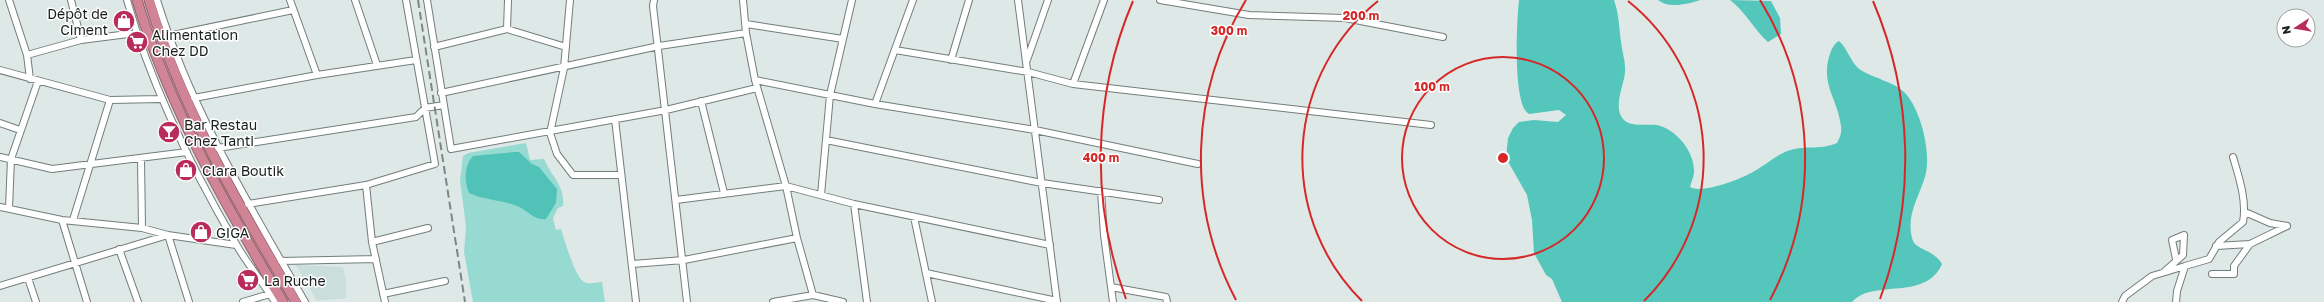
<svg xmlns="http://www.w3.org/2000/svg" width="2324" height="302" viewBox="0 0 2324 302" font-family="'Golos Text',sans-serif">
<rect width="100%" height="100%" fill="#dee9e7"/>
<!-- built -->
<path fill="#cadfdc" d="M 296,265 L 343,267 L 346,280 L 346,298 L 317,301 Z"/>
<!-- green -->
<path fill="#97dad2" d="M 526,143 L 530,160 L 544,159 C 552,177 565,186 563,206 L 558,208 L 553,218 L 556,230 L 561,229 C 565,240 575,280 586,283 C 591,284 597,282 602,282 L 605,302 L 473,302 L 464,252 L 466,226 L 460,181 L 463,156 L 468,153 Z"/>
<!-- forest -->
<path fill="#51c2b8" d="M 514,152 L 519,152 L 532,164 L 539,167 L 557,189 L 556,203 L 546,219 C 535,221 527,210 517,206 C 502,200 484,200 469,193 C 464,181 464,166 473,156 Z"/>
<!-- water -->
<path fill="#55c6bb" d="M 1519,0 L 1614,0 C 1619,14 1619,27 1621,42 C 1622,52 1626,62 1625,72 C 1624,86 1612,108 1624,120 C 1631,127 1647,124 1657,125 C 1676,129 1695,152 1694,172 C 1694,177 1691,182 1690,187 C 1701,194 1739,180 1751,173 C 1763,167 1773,157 1785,152 C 1802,144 1820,151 1837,143 C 1840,137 1842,133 1841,126 C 1838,100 1821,85 1829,57 C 1831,51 1833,44 1839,41 C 1847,48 1850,60 1858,68 C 1872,79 1893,80 1906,94 C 1921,111 1932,154 1925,177 C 1918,199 1905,217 1913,241 C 1917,250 1934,250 1942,264 C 1925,302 1874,278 1852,302 L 1562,302 L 1552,279 L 1546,275 L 1534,253 L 1532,220 L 1527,195 L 1506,158 L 1508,138 L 1513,128 L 1519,122 L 1534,120 L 1558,122 L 1566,115 L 1559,110 L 1529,114 C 1512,105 1517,18 1519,0 Z
M 1658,0 L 1700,0 C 1688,4 1669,9 1658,0 Z
M 1730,0 L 1771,1 L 1780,18 L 1781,34 L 1768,42 C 1754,30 1746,12 1730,0 Z"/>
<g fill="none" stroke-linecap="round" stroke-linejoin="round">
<!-- minor casing -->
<g stroke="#737d7b" stroke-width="8">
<path id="minor" d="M 9,0 L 27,55 L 30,79
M 71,0 L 81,40
M 127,0 C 151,86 191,167 236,244 C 247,264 263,282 275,302
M 157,0 C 190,108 249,205 305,302
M 290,0 L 317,75
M 355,0 L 377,65
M 427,0 L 451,149 L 666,110 L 757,88
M 570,0 L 564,68 L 550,133 L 557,154 L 573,175 L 621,175
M 654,0 L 653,6 L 687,302
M 743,0 L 746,33 L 755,80 L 786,186 L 797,238 L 813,295
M 1018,0 L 1057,302
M 1160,0 L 1249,15 L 1345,18 L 1443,37
M 746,24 L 843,39
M 507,29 L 508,0
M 168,36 L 293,10
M 434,47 L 507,29 L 566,47
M 895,50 L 1028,72 L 1073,84 L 1431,125
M 27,55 L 81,40 L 136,33
M 951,60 L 969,0
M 1027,60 L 1048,0
M 0,70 L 110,100 L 160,99
M 755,80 L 875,104 L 1035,130 L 1198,164
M 1073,84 L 1104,0
M 441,93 L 659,46 L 746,33
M 194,98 L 317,75 L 416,60
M 701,101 L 724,193
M 875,104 L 913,0
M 615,119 L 636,302
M 0,123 L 20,130
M 826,140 L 1042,183 L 1159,200
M 218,148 L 416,117 L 425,108 L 444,105
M 0,157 L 52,169 L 187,152
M 141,159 L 142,228
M 366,185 L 372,242 L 385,302
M 1101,191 L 1104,235 L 1113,302
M 821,195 L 830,95 L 852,0
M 676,200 L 786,186 L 854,204 L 1050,245
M 248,204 L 366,185 L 435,164 L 406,0
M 854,204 L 867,302
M 0,207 L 62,220 L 142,228 L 168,235 L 236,245
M 9,208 L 11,159 L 38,81
M 2245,212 L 2270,223 L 2287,226
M 914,217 L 932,302
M 62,220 L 87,302
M 73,220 L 110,100
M 372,242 L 428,228
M 2216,246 L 2250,244 L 2287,226
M 119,249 L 138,302
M 281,261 L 376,259
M 632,264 L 684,260 L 797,238
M 2165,271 L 2183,255 L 2184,235 L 2172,240 L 2176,259
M 926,273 L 1057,301
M 2212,274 L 2234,274 L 2234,266 L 2250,244
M 28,278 L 36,302
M 0,286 L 168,235 L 189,302
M 1111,287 L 1166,297 L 1167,302
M 383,294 L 445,281
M 243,302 L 270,294
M 773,302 L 813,295 L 843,302
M 2122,302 L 2125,296 L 2152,276 L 2185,266
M 2176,302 L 2177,291 L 2185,266 L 2209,259 L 2219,242 L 2243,222 C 2247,201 2239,177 2233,157"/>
</g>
<!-- highway casing -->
<g stroke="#91606c" stroke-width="11">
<path id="highway" d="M 137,0 C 169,107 226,206 283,302
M 149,0 C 181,107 239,206 296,302"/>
</g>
<!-- minor -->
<use href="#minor" stroke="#fff" stroke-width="6"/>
<!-- highway -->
<use href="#highway" stroke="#d18496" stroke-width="9"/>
<!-- rail -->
<path stroke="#7e8684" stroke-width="2" stroke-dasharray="8 4" stroke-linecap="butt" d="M 418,0 L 465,302"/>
</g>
<!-- distance rings -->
<g fill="none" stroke="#d62828" stroke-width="2">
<circle cx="1503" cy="158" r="101"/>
<path d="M1362 301A201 201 0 0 1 1378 1M1628 1A201 201 0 0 1 1644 301"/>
<path d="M1236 300A302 302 0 0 1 1246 0M1760 0A302 302 0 0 1 1770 300"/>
<path d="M1126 299A402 402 0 0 1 1133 1M1873 1A402 402 0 0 1 1880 299"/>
</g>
<!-- icons -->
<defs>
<g id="shop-disc" transform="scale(1.15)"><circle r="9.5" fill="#b92b5d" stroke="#fff"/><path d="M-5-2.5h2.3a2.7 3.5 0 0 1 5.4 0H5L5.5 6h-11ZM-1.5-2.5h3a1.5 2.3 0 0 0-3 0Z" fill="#fff"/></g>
<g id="supermarket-disc" transform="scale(1.15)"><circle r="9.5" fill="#b92b5d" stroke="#fff"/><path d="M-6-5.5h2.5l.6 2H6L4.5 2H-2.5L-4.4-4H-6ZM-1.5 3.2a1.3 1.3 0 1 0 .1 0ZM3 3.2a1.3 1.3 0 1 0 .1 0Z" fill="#fff"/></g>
<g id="bar-disc" transform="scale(1.15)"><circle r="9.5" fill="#b92b5d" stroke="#fff"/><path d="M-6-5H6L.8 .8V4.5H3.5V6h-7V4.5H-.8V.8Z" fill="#fff"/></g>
</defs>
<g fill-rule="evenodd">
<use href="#shop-disc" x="124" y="21"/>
<use href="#supermarket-disc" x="137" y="42"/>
<use href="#bar-disc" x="169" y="132"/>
<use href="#shop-disc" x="186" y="170"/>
<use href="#shop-disc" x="201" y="232"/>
<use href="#supermarket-disc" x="248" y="280"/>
</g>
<g text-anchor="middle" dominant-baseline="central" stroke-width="3" stroke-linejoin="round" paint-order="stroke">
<!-- poi labels -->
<g font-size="14" fill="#1a1e1d" stroke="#fff" text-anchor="start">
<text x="108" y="13" text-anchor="end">Dépôt de<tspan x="108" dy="16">Ciment</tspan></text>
<text x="152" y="34">Alimentation<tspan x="152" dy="16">Chez DD</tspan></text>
<text x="184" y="124">Bar Restau<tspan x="184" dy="16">Chez Tanti</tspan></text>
<text x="202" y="170">Clara Boutik</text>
<text x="216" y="232">GIGA</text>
<text x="264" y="280">La Ruche</text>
</g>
</g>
<circle cx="1503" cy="158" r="6" fill="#d62828" stroke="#fff" stroke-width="2"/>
<g font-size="12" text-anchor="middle" font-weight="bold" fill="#d62828" stroke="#fff" stroke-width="3" stroke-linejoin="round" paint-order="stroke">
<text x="1361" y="20">200 m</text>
<text x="1229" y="35">300 m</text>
<text x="1432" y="91">100 m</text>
<text x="1101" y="162">400 m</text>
</g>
<!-- north arrow -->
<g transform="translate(2296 28) rotate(258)"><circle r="19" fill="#ffffff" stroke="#a3a5a5"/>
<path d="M0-3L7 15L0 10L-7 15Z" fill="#b92b5d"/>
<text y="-6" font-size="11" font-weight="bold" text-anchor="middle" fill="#1a1e1d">N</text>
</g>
</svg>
